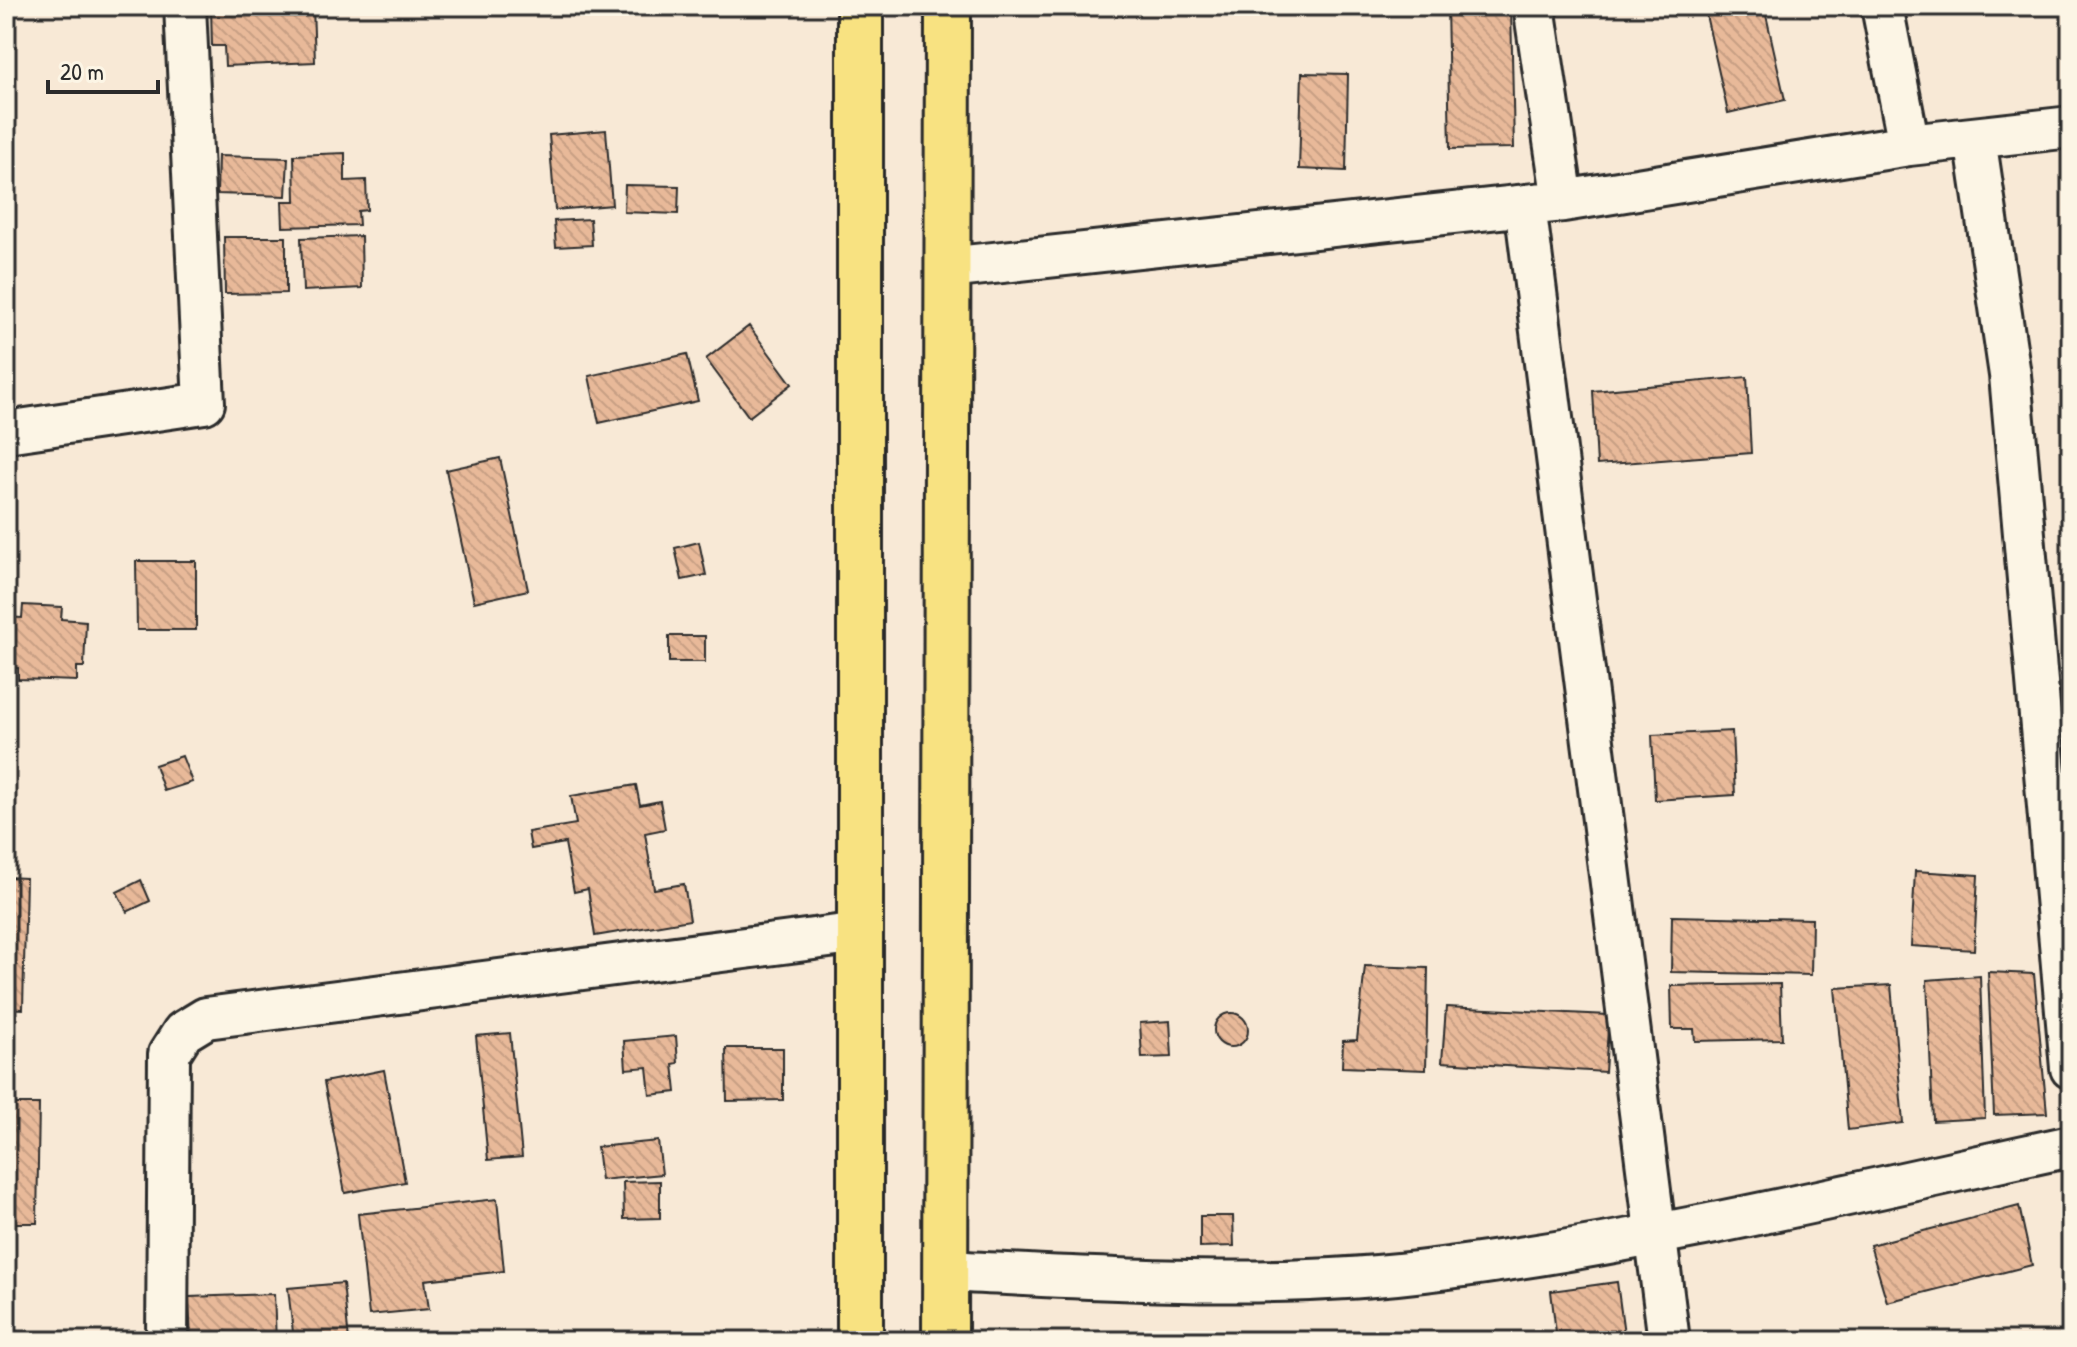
<svg xmlns="http://www.w3.org/2000/svg" width="2077" height="1347" viewBox="0 0 2077 1347" font-family="'Patrick Hand',sans-serif">
<defs>
<pattern id="building-back-hatch" width="6" height="6" patternUnits="userSpaceOnUse" patternTransform="scale(2)"><rect width="6" height="6" fill="#e8b999"/><path d="M-1 5l2 2M0 0l6 6M5-1l2 2" fill="none" stroke="#c79f84"/></pattern>
</defs>
<rect width="100%" height="100%" fill="#f8e9d6"/>
<filter id="ink" filterUnits="userSpaceOnUse"><feTurbulence type="fractalNoise" baseFrequency=".0125" numOctaves="2"/><feDisplacementMap in="SourceGraphic" scale="16" xChannelSelector="R" yChannelSelector="G"/><feConvolveMatrix kernelMatrix="1 2 1 2 8 2 1 2 1" color-interpolation-filters="sRGB"/></filter>
<g filter="url(#ink)">
<!-- building -->
<path fill="url(#building-back-hatch)" stroke="#2b2b2b" stroke-width="2" d="M 259,6 L 313,6 L 315,62 L 225,66 L 224,46 L 212,46 L 211,8 Z
M 1447,6 L 1511,6 L 1514,148 L 1450,149 Z
M 1704,6 L 1764,6 L 1785,100 L 1728,113 Z
M 1302,73 L 1348,74 L 1346,171 L 1299,169 Z
M 606,130 L 612,205 L 555,210 L 549,135 Z
M 345,153 L 345,181 L 366,180 L 367,210 L 358,211 L 359,225 L 283,227 L 282,201 L 295,201 L 294,155 Z
M 218,156 L 288,158 L 286,196 L 217,194 Z
M 625,185 L 679,186 L 678,214 L 624,212 Z
M 590,219 L 592,245 L 556,247 L 554,221 Z
M 361,236 L 362,288 L 303,291 L 301,238 Z
M 224,237 L 286,237 L 286,293 L 225,294 Z
M 749,326 L 792,384 L 749,417 L 706,359 Z
M 687,354 L 698,401 L 599,423 L 589,376 Z
M 1747,377 L 1751,453 L 1597,465 L 1593,391 Z
M 500,458 L 528,590 L 474,602 L 446,470 Z
M 699,542 L 706,575 L 682,580 L 675,548 Z
M 136,561 L 196,561 L 196,630 L 137,630 Z
M 23,605 L 62,607 L 61,619 L 86,621 L 84,667 L 77,667 L 77,681 L 18,679 L 18,668 L 6,668 L 6,617 L 22,618 Z
M 669,636 L 705,636 L 705,662 L 669,662 Z
M 1732,731 L 1735,795 L 1655,800 L 1652,735 Z
M 182,756 L 192,782 L 164,791 L 155,765 Z
M 636,785 L 640,805 L 660,801 L 665,829 L 645,833 L 654,889 L 684,884 L 690,920 L 595,936 L 588,889 L 574,892 L 565,843 L 531,849 L 528,832 L 576,824 L 571,796 Z
M 1915,871 L 1978,875 L 1974,950 L 1911,946 Z
M 6,877 L 26,878 L 23,1009 L 6,1008 Z
M 141,880 L 150,901 L 127,912 L 117,892 Z
M 1672,916 L 1812,919 L 1811,975 L 1671,972 Z
M 1365,966 L 1428,968 L 1426,1070 L 1342,1067 L 1343,1041 L 1357,1040 Z
M 1988,972 L 2034,974 L 2047,1113 L 1994,1115 Z
M 1980,976 L 1985,1118 L 1933,1121 L 1927,980 Z
M 1780,984 L 1782,1039 L 1695,1041 L 1694,1029 L 1672,1029 L 1671,986 Z
M 1891,985 L 1903,1123 L 1848,1130 L 1835,988 Z
M 1446,1007 L 1609,1015 L 1605,1072 L 1442,1062 Z
M1214 1030a17 17 0 1 1 34 0a17 17 0 1 1-34 0Z
M 1170,1021 L 1172,1057 L 1142,1058 L 1140,1023 Z
M 510,1033 L 522,1157 L 488,1160 L 476,1036 Z
M 676,1036 L 678,1063 L 673,1064 L 676,1092 L 650,1095 L 647,1067 L 626,1069 L 624,1041 Z
M 726,1048 L 783,1048 L 783,1100 L 727,1101 Z
M 384,1070 L 405,1182 L 345,1193 L 324,1082 Z
M 6,1104 L 39,1104 L 37,1223 L 6,1223 Z
M 658,1141 L 662,1174 L 601,1180 L 597,1147 Z
M 660,1181 L 660,1218 L 624,1219 L 623,1182 Z
M 497,1199 L 504,1271 L 425,1280 L 429,1309 L 369,1315 L 358,1214 Z
M 2019,1206 L 2032,1265 L 1887,1302 L 1870,1245 Z
M 1200,1216 L 1233,1216 L 1234,1246 L 1200,1247 Z
M 1617,1282 L 1625,1341 L 1557,1341 L 1551,1291 Z
M 343,1283 L 349,1341 L 294,1341 L 288,1288 Z
M 274,1294 L 276,1341 L 191,1341 L 189,1297 Z"/>
<g fill="none" stroke-linecap="round" stroke-linejoin="round">
<!-- street casing -->
<g stroke="#2b2b2b" stroke-width="46">
<path id="street" d="M 1534,6 L 1563,201
M 1882,6 L 1909,145
M 1975,138 L 2010,375 L 2071,1068
M 1525,205 L 1669,1341
M 947,268 L 1563,201 L 1909,145 L 2071,127
M 6,432 L 204,403 L 185,6
M 945,1271 C 1110,1279 1276,1291 1441,1269 C 1653,1242 1862,1191 2071,1146
M 167,1341 L 169,1054 L 183,1032 L 206,1018 L 860,933"/>
</g>
<!-- highway casing -->
<g stroke="#2b2b2b" stroke-width="50">
<path id="highway" d="M 860,6 L 860,1341
M 945,1341 L 948,6"/>
</g>
<!-- street -->
<use href="#street" stroke="#fcf5e5" stroke-width="40"/>
<!-- highway -->
<use href="#highway" stroke="#f8e281" stroke-width="44"/>
</g>
</g>
<!-- margin -->
<rect width="2077" height="1347" fill="none" stroke="#fcf5e5" stroke-width="32"/>
<rect x="16" y="16" width="2045" height="1315" fill="none" stroke="#2b2b2b" stroke-width="3" filter="url(#ink)"/>
<!-- scale -->
<path d="M48 80v12h110v-12" fill="none" stroke="#2b2b2b" stroke-width="4"/>
<text x="60" y="80" font-size="24" fill="#2b2b2b" stroke="#fcf5e5" stroke-width="6" paint-order="stroke">20 m</text>
</svg>
